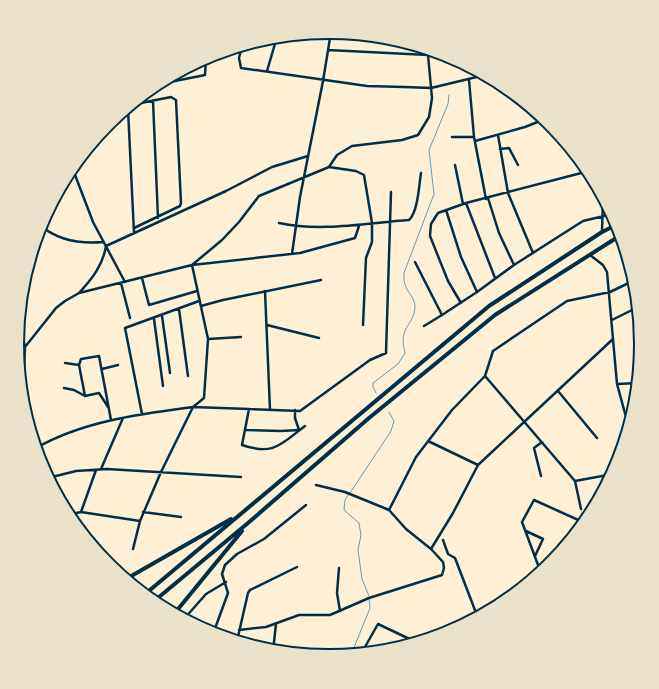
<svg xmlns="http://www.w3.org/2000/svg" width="659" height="689" viewBox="0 0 659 689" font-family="'Work Sans',sans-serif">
<rect width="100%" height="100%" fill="#fdf0d5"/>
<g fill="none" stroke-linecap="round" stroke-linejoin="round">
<!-- stream -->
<path stroke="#669bbc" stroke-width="1" d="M 445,55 L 445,63
M 376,393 L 373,387 L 373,383 L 398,364 L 405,353 C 398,326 413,327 415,308 C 416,295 402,292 404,273 L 434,194 L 429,150 L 448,104 L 449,95
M 350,493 L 391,431 L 394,421 L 389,412
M 348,495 L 345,500 L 344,510 L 359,523 L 361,535 L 358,550 L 362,579 L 369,596
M 351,655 L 370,608 L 369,599"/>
<!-- minor -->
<path stroke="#003049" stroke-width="2.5" d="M 242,46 L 239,58 L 241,68 L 367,86 L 404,87 L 431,88 L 485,75
M 328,50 L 428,55 L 430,50
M 267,71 L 277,37
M 469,80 L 474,137 L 486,199
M 155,85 L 205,75 L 206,58
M 153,101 L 158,218
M 498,135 L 508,193 L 533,253
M 452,137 L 474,137
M 475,141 L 525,127 L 545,119
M 500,149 L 509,148 L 518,165
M 455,165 L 463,204
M 72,167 L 93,222 L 125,282
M 329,167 L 356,171 L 364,175 L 372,223 L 372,242 L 366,258 L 363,325
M 488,198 L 499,233 L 514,265
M 466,203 L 495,278
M 446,210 L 461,257 L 477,292
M 279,223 C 322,232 366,223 409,220 C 418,212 419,185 421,173
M 41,226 C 59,241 80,244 103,242
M 134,228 L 180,206 L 181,203 L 176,100 L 171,97 L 131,105 L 128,109 L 134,233
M 602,232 L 603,196
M 292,254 L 300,197 L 323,81 L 331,32
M 590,255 L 603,265 L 607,272 L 617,384 L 629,428
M 415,262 L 442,315 L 477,292 L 514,265 L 583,221 L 604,216
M 192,265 L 222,240 L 239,222 L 259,196 L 329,167 L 337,155 L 352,146 L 402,140 L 418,135 L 429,117 L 432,98 L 428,55
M 142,278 L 149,305 L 197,291
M 121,283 L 130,318
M 265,291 L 270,410
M 79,293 C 92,279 103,265 106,246 L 226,191 L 272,167 L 308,156
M 461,303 L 448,281 L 430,236 L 431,224 L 438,213 L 466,203 L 589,171
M 201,306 L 223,300 L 321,280
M 179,309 L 188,376
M 162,316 L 170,373
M 154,319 L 163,386
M 612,320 L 638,307
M 19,321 L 25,347
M 267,325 L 319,338
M 424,326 L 442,315
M 208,339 L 241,337
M 18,354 L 25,351
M 65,363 L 79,365 L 85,396
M 79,365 L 81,359 L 99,356 L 111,420
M 102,369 L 118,365
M 485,376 L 493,351 L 567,301 L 610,292 L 635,280
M 617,384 L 638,383
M 64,388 L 74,390 L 85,396 L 99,393 L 108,407
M 558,391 L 597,438
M 249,409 L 242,445 C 274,456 281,444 305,426
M 142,414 L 125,328 L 199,301
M 30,429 L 23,391 L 25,347 L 56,308 L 65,301 L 79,293 L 192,265 L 300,253 L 355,238 L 359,226
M 246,430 L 281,431 L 299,430 L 295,418 L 295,410
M 428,441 L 478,465
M 36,448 C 83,421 140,414 193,407 L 204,398 L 208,339 L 192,265
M 101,469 L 123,418
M 541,476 L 534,448 L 542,442
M 48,478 L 76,471 L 107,469 L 241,477
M 575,481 L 581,509
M 316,485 L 345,492 L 389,510 L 416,457 L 452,410 L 485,376 L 575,481 L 613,474
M 81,512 L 96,470
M 143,512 L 181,517
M 69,514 L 71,519
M 68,515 L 81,512 L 140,521 L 161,472 L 193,407 L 300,411 L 370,360 L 386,353 L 391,192
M 526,531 L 543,539 L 535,556
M 443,540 L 448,554 L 455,558 L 478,618
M 133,549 L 140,521
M 431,549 L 453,513 L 478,465 L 613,339
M 339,568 L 337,593 L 340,611
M 541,573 L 522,522 L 534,500 L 585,523
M 479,617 L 480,615 L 489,612
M 184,619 L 206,594 L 226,582
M 239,630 L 266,627 L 299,615 L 330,615 L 369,598 L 442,575 L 444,568 L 443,562 L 431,549 L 406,529 L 389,510
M 213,634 L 228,593 L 222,574 L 225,565 L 237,554 L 264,539 L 306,505
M 237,641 L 248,593 L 250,590 L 297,567
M 273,651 L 276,624
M 361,654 L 378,624 L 418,643"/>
<!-- primary -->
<path stroke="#003049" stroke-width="4" d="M 126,579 L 231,519
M 144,595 L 489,306 L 602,232 L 618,224
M 153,602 L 248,523 L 369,418 L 495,315 L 621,235
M 174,614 L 242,531"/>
</g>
<!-- crop -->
<path d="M0 0H659V689H0ZM24 344a305 305 0 1 1 610 0a305 305 0 1 1-610 0Z" fill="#e9e1ca" fill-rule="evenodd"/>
<path fill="none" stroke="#003049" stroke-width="2" d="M24 344a305 305 0 1 1 610 0a305 305 0 1 1-610 0Z"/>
</svg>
